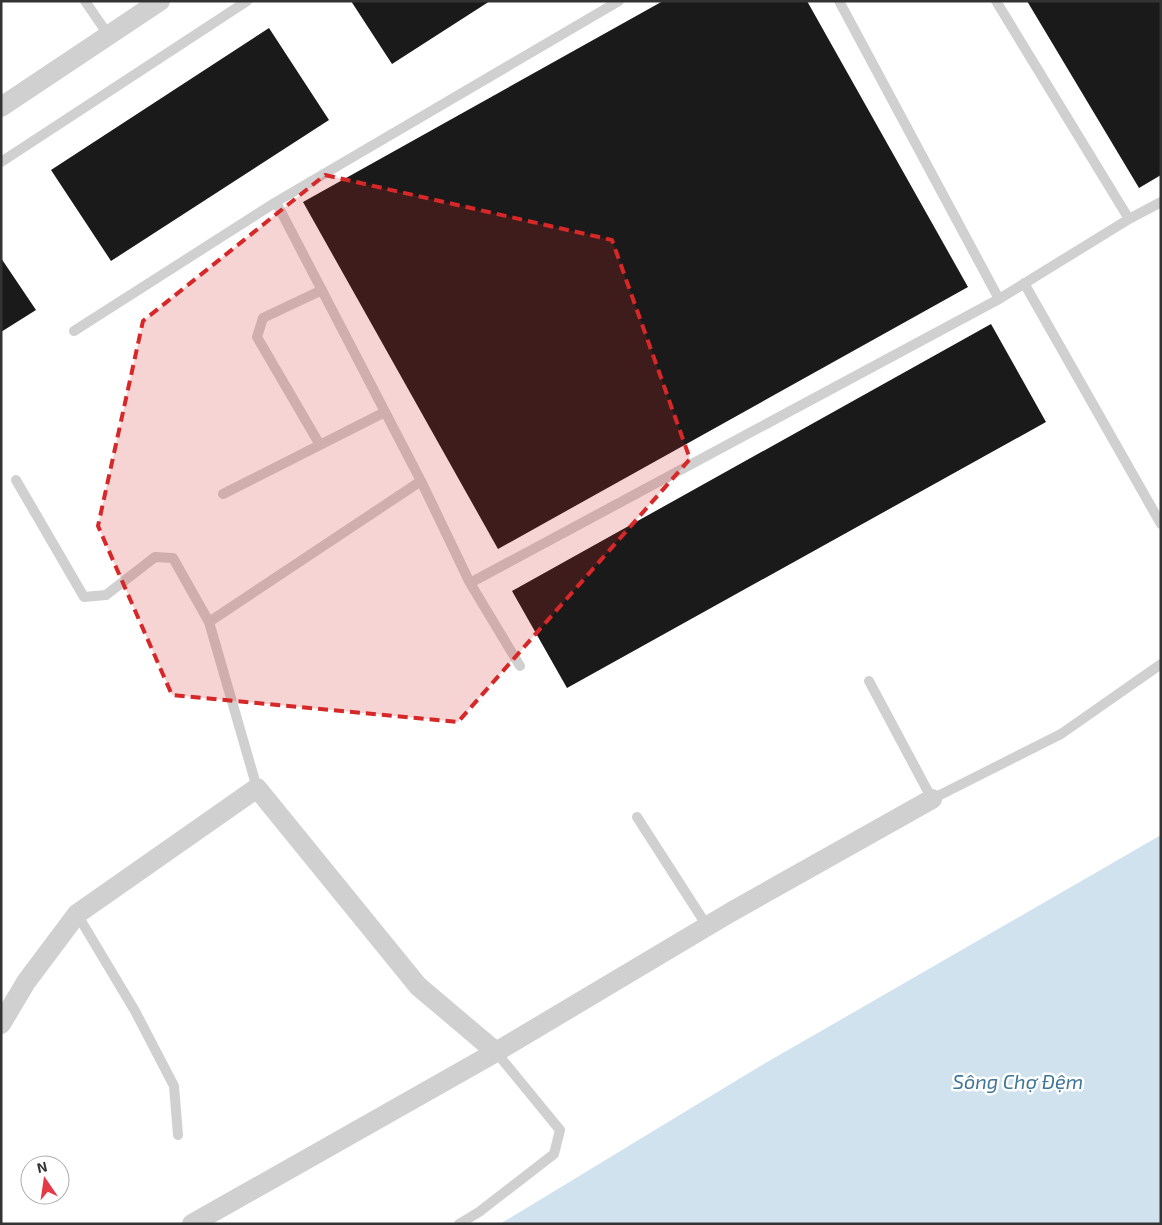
<svg xmlns="http://www.w3.org/2000/svg" width="1162" height="1225" viewBox="0 0 1162 1225" font-family="'Exo 2',sans-serif">
<rect width="100%" height="100%" fill="#fff"/>
<!-- water -->
<path fill="#cfe2ee" d="M 1161,835 L 1161,1224 L 500,1224 L 757,1068 Z"/>
<!-- building -->
<path fill="#1a1a1a" d="M 351,1 L 490,1 L 392,64 Z
M 663,1 L 807,1 L 968,287 L 498,549 L 303,202 Z
M 1027,1 L 1161,1 L 1161,175 L 1139,188 Z
M 269,28 L 329,120 L 111,261 L 51,170 Z
M 1,258 L 36,310 L 1,332 Z
M 991,324 L 1046,422 L 567,688 L 512,591 Z"/>
<g fill="none" stroke-linecap="round" stroke-linejoin="round">
<!-- service -->
<path stroke="#d0d0d0" stroke-width="10" d="M 85,1 L 109,36
M 839,1 L 999,299 L 1129,219
M 996,1 L 1129,219 L 1161,202
M 1,162 L 247,1
M 276,202 L 619,1
M 1024,283 L 1161,524
M 74,331 L 276,202 L 421,481 L 470,583 L 520,666
M 320,445 L 257,337 L 263,318 L 322,290
M 16,480 L 84,597 L 106,595 L 155,557 L 173,558 L 209,622
M 223,494 L 385,412
M 470,583 L 999,299
M 869,681 L 932,799 L 1061,734 L 1161,664
M 257,788 L 209,622 L 421,481
M 637,817 L 707,926
M 77,914 L 135,1011 L 174,1086 L 178,1135
M 459,1224 L 479,1212 L 554,1154 L 560,1130 L 496,1052"/>
<!-- minor -->
<path stroke="#d0d0d0" stroke-width="20" d="M 1,107 L 160,1
M 1,1024 L 26,982 L 77,914 L 257,788 L 418,986 L 496,1052
M 192,1224 L 496,1052 L 731,912 L 932,799"/>
</g>
<!-- marked area -->
<path fill="#d62828" fill-opacity="0.2" stroke="#d62828" stroke-width="4" stroke-dasharray="10 6" stroke-linejoin="round" d="M 325,175 L 612,240 L 690,459 L 458,722 L 172,695 L 98,526 L 143,321 Z"/>
<g text-anchor="middle" dominant-baseline="central" stroke-width="5" stroke-linejoin="round" paint-order="stroke">
<!-- water labels -->
<g font-size="20" font-style="italic" fill="#3f7597" stroke="#fff">
<text x="1018" y="1081">Sông Chợ Đệm</text>
</g>
</g>
<!-- border -->
<rect width="1162" height="1225" fill="none" stroke="#333333" stroke-width="5"/>
<!-- north arrow -->
<g transform="translate(45 1180) rotate(347)"><circle r="24" fill="#ffffff" stroke="#adadad"/>
<path d="M0-4L9 19L0 12L-9 19Z" fill="#e63946"/>
<text y="-8" font-size="14" font-weight="bold" text-anchor="middle" fill="#333333">N</text>
</g>
</svg>
